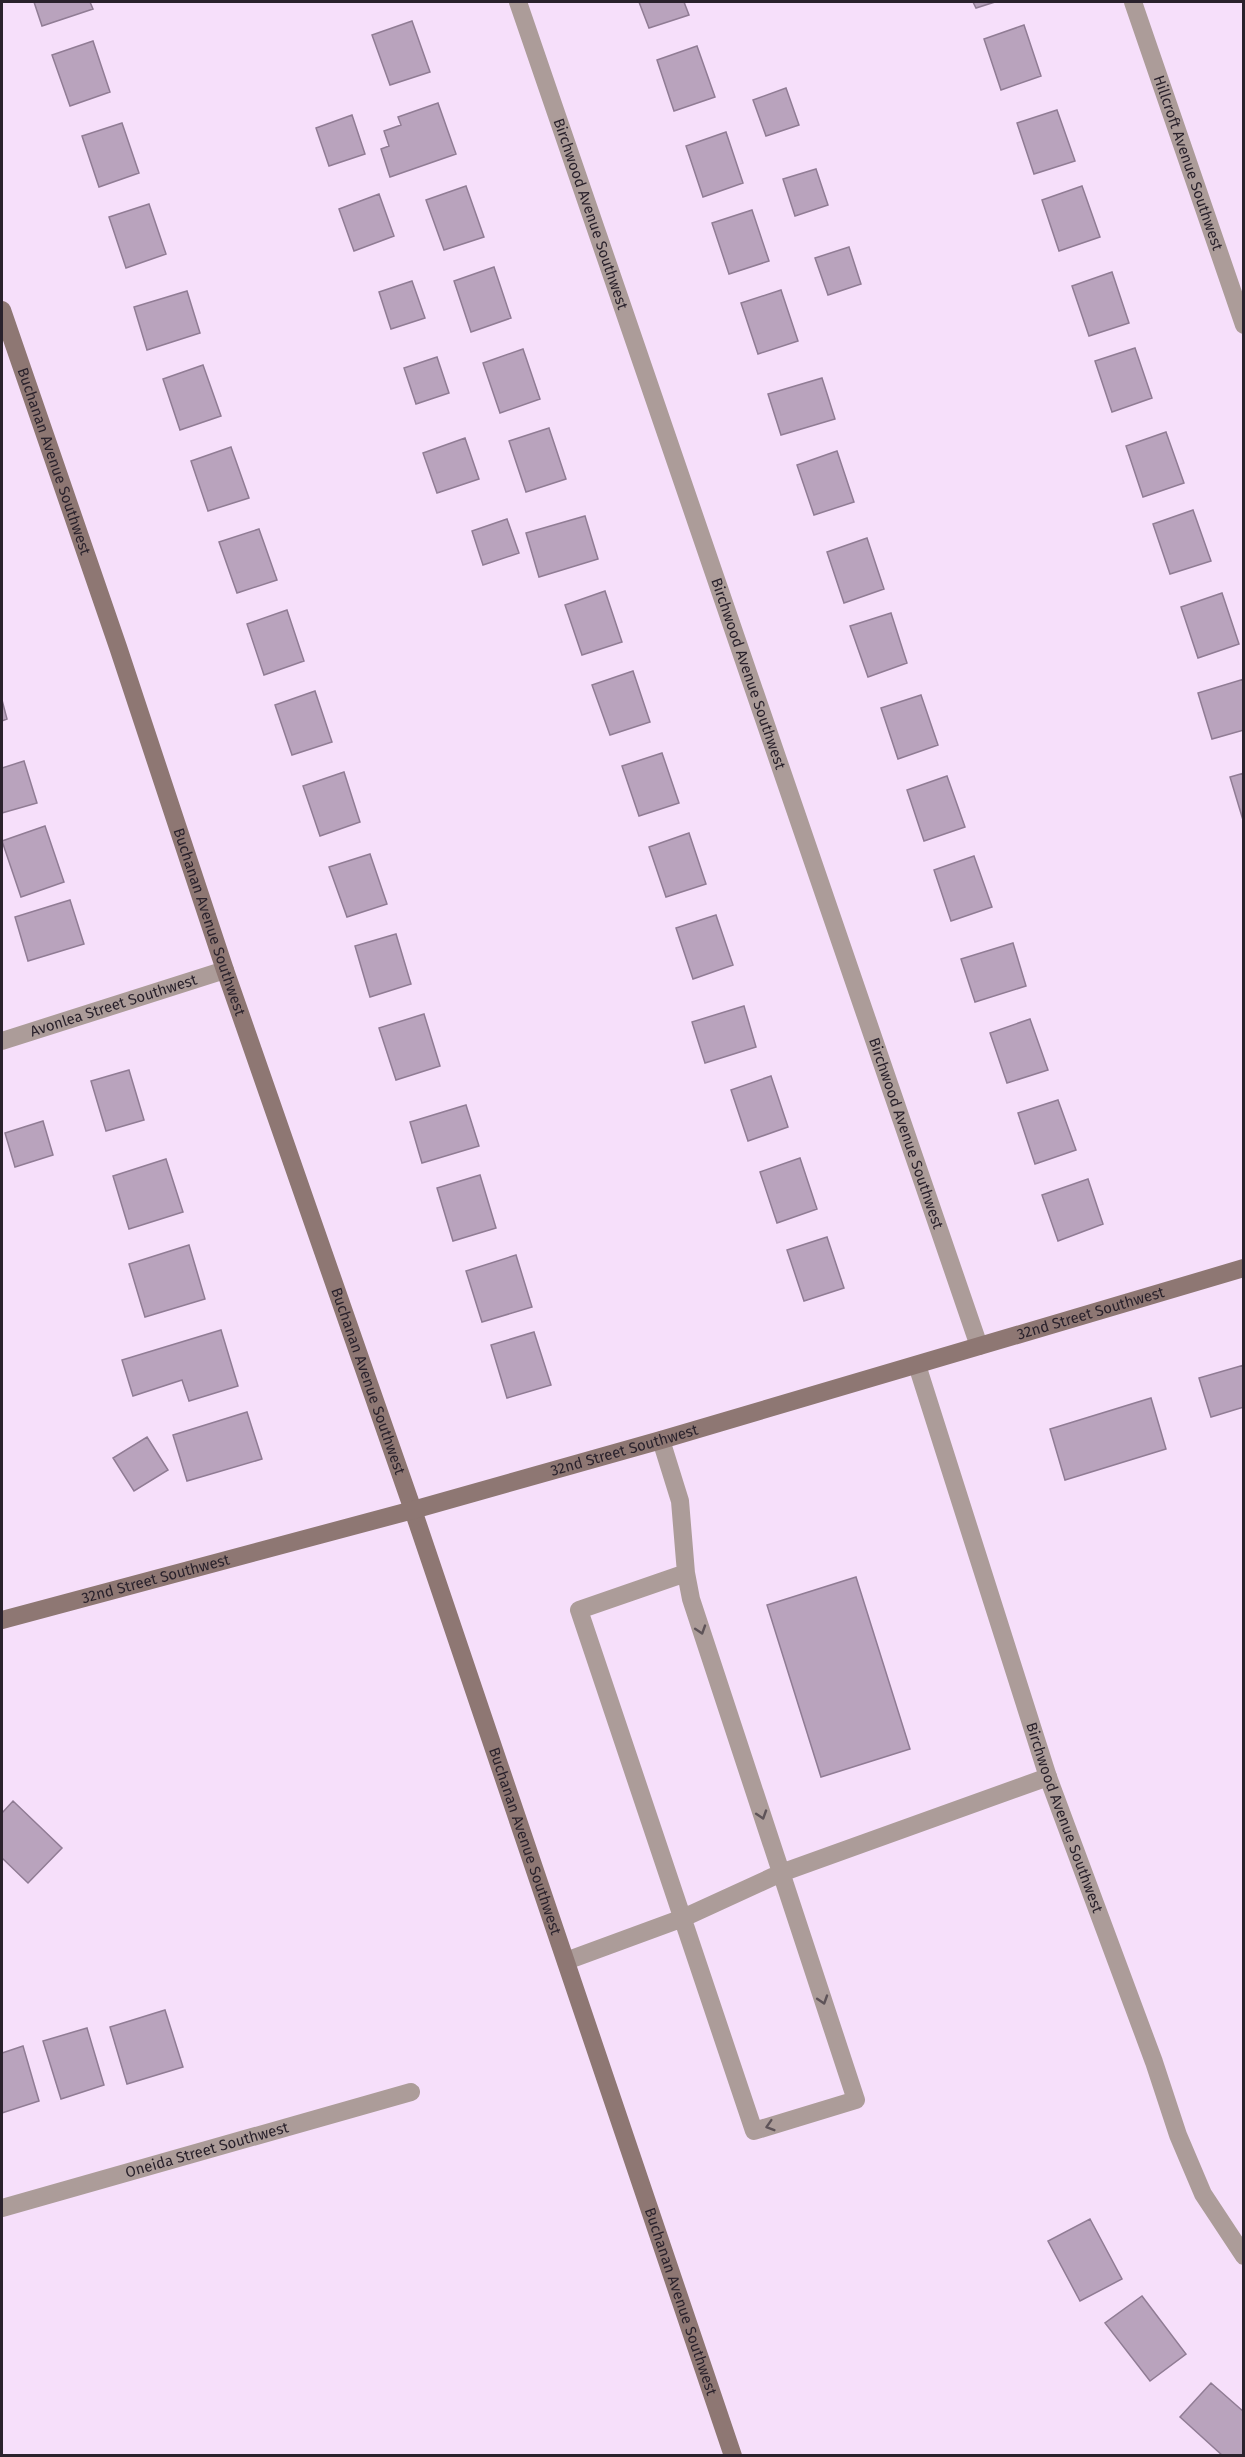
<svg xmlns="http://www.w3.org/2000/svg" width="1245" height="2457" viewBox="0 0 1245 2457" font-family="'Fira Sans',sans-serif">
<rect width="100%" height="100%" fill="#f6dffa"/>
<!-- building -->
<path fill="#b9a3bd" stroke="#907c94" stroke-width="1.5" d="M 34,2 L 90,2 L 93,9 L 42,26 Z
M 639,2 L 684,2 L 689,15 L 649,28 Z
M 973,2 L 995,2 L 976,8 Z
M 412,21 L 430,72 L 390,85 L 372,35 Z
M 1024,25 L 1041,76 L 1001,90 L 984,39 Z
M 93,41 L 110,92 L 70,106 L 52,55 Z
M 697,46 L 715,97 L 674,111 L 657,60 Z
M 786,88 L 799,125 L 766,136 L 753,100 Z
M 438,103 L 456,154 L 390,177 L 381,149 L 389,146 L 384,131 L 401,125 L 398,117 Z
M 1057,110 L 1075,161 L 1034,174 L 1017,123 Z
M 352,115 L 365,154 L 329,166 L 316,128 Z
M 122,123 L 139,173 L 99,187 L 82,136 Z
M 726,132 L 743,183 L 703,197 L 686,146 Z
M 816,169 L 828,205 L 795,216 L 783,179 Z
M 466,186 L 484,237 L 444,250 L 426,200 Z
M 1082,186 L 1100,237 L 1059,251 L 1042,200 Z
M 379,194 L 394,236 L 354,251 L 339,209 Z
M 149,204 L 166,254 L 126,268 L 109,217 Z
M 752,210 L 769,261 L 729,274 L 712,223 Z
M 849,247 L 861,284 L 828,295 L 815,258 Z
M 494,267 L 511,318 L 471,332 L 454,281 Z
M 1112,272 L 1129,323 L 1089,336 L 1072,286 Z
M 412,281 L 425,318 L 391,329 L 379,292 Z
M 781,290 L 798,341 L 758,354 L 741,303 Z
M 187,291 L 200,333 L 147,350 L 134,307 Z
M 1135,348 L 1152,398 L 1112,412 L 1095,361 Z
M 523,349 L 540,399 L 500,413 L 483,363 Z
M 437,357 L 449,393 L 416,404 L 404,368 Z
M 203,365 L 221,416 L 180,430 L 163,379 Z
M 822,378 L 835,419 L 781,435 L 768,394 Z
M 549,428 L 566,479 L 526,492 L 509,441 Z
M 1166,432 L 1184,483 L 1143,497 L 1126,446 Z
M 465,438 L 479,479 L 437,493 L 423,453 Z
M 231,447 L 249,498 L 208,511 L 191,461 Z
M 837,451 L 854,502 L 814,515 L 797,465 Z
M 1193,510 L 1211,561 L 1170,574 L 1153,524 Z
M 585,516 L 598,559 L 539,577 L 526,533 Z
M 507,519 L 519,553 L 483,565 L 472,531 Z
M 259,529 L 277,580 L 237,593 L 219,542 Z
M 867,538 L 884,589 L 844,603 L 827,552 Z
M 605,591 L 622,642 L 582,655 L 565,605 Z
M 1222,593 L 1239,644 L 1198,658 L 1181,607 Z
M 287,610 L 304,661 L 264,675 L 247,624 Z
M 891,613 L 907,663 L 868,677 L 850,626 Z
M 633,671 L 650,722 L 610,735 L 592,685 Z
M 1244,679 L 1244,730 L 1212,739 L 1198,693 Z
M 315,691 L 332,742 L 292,755 L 275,705 Z
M 921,695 L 938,745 L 898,759 L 881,708 Z
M 2,700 L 7,719 L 2,721 Z
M 662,753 L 679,803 L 639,816 L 622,766 Z
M 24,761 L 37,803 L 2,813 L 2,768 Z
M 344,772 L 360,822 L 320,836 L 303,786 Z
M 1244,773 L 1244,820 L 1243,820 L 1230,777 Z
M 947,776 L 965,827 L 924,841 L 907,790 Z
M 45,826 L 64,882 L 21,897 L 2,841 Z
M 689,833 L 706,884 L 666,897 L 649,847 Z
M 370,854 L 387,904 L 347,917 L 329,867 Z
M 974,856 L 992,907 L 951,921 L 934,870 Z
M 70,900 L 84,944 L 28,961 L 15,917 Z
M 716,915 L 733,965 L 693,979 L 676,928 Z
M 396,934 L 411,984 L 370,997 L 355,946 Z
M 1013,943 L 1026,986 L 975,1002 L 961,959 Z
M 744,1006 L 756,1047 L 705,1063 L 692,1022 Z
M 424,1014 L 440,1066 L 396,1080 L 379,1028 Z
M 1030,1019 L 1048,1070 L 1007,1083 L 990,1033 Z
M 129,1070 L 144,1120 L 106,1131 L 91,1081 Z
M 771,1076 L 788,1127 L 748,1141 L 731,1090 Z
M 1058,1100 L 1076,1150 L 1035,1164 L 1018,1113 Z
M 466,1105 L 479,1146 L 422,1163 L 410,1122 Z
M 43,1121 L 53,1155 L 15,1167 L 5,1133 Z
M 800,1158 L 817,1209 L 777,1223 L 760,1172 Z
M 166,1159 L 183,1212 L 129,1229 L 113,1176 Z
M 480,1175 L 496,1228 L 453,1241 L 437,1188 Z
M 1088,1179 L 1103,1224 L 1058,1241 L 1042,1195 Z
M 827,1237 L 844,1288 L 804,1301 L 787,1250 Z
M 189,1245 L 205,1299 L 145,1317 L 129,1264 Z
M 516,1255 L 532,1307 L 482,1322 L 466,1271 Z
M 221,1330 L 238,1386 L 189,1401 L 182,1380 L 133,1396 L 122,1360 Z
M 534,1332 L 551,1385 L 507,1398 L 491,1345 Z
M 1244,1365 L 1244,1407 L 1211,1417 L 1199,1378 Z
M 1151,1398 L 1166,1449 L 1065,1480 L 1050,1429 Z
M 247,1412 L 262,1459 L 187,1481 L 173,1435 Z
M 147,1437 L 168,1470 L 134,1491 L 113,1458 Z
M 856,1577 L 910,1749 L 821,1777 L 767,1605 Z
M 13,1801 L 62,1848 L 28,1883 L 2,1858 L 2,1813 Z
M 165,2010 L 183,2067 L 127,2084 L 110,2027 Z
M 87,2028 L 104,2085 L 61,2099 L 43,2041 Z
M 23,2046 L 39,2101 L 2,2113 L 2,2053 Z
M 1090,2219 L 1122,2279 L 1080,2301 L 1048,2241 Z
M 1142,2296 L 1186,2354 L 1150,2381 L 1105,2323 Z
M 1211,2383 L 1244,2412 L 1244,2456 L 1223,2456 L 1180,2417 Z"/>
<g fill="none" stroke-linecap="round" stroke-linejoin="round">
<!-- lane -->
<path stroke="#ac9c99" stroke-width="18" d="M 661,1440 L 680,1501 L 686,1573 L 691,1599 L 856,2100 L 754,2131 L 579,1610 L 686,1573
M 566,1961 L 683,1918 L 781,1873 L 1048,1777"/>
<!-- street -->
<g stroke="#ac9c99" stroke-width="18">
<path id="s1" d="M 518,2 L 979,1346"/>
<path id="s2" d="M 1133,2 L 1244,325"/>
<path id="s3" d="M 2,1041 L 225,970"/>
<path id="s4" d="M 917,1365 L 1048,1777 L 1154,2062 L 1178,2135 L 1203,2194 L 1244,2256"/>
<path id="s5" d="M 2,2208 L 411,2092"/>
</g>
<!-- secondary -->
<g stroke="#8e7773" stroke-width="18">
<path id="s6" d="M 2,310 L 118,647 L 225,970 L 413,1510 L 733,2456"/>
<path id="s7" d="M 2,1620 L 413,1510 L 661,1440 L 1244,1268"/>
</g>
</g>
<!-- one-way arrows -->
<defs><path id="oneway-chevron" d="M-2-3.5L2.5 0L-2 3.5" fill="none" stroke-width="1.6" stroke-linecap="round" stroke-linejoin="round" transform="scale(1.5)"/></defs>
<g stroke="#5e5358">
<use href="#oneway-chevron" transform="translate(701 1630) rotate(72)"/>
<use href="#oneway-chevron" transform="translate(762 1815) rotate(72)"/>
<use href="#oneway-chevron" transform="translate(823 2000) rotate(72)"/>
<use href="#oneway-chevron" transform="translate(770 2126) rotate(163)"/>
</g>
<g text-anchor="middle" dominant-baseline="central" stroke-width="5" stroke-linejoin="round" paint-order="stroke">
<!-- street labels -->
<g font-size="15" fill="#2a222c" stroke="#fff">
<text stroke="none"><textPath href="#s2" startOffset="170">Hillcroft Avenue Southwest</textPath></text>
<text stroke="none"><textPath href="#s1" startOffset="224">Birchwood Avenue Southwest</textPath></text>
<text stroke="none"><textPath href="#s6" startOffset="160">Buchanan Avenue Southwest</textPath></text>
<text stroke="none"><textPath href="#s1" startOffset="710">Birchwood Avenue Southwest</textPath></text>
<text stroke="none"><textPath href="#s6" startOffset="646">Buchanan Avenue Southwest</textPath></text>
<text stroke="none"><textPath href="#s3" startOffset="117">Avonlea Street Southwest</textPath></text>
<text stroke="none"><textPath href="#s1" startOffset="1196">Birchwood Avenue Southwest</textPath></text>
<text stroke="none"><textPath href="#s7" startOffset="1131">32nd Street Southwest</textPath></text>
<text stroke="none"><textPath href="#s6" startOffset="1132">Buchanan Avenue Southwest</textPath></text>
<text stroke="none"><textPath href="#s7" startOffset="645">32nd Street Southwest</textPath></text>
<text stroke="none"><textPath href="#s7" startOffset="159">32nd Street Southwest</textPath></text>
<text stroke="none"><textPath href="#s4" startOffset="476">Birchwood Avenue Southwest</textPath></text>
<text stroke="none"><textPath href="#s6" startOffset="1618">Buchanan Avenue Southwest</textPath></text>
<text stroke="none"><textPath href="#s5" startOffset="213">Oneida Street Southwest</textPath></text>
<text stroke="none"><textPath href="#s6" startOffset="2104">Buchanan Avenue Southwest</textPath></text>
</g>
</g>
<!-- border -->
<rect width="1245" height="2457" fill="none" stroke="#2a222c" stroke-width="6"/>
</svg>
